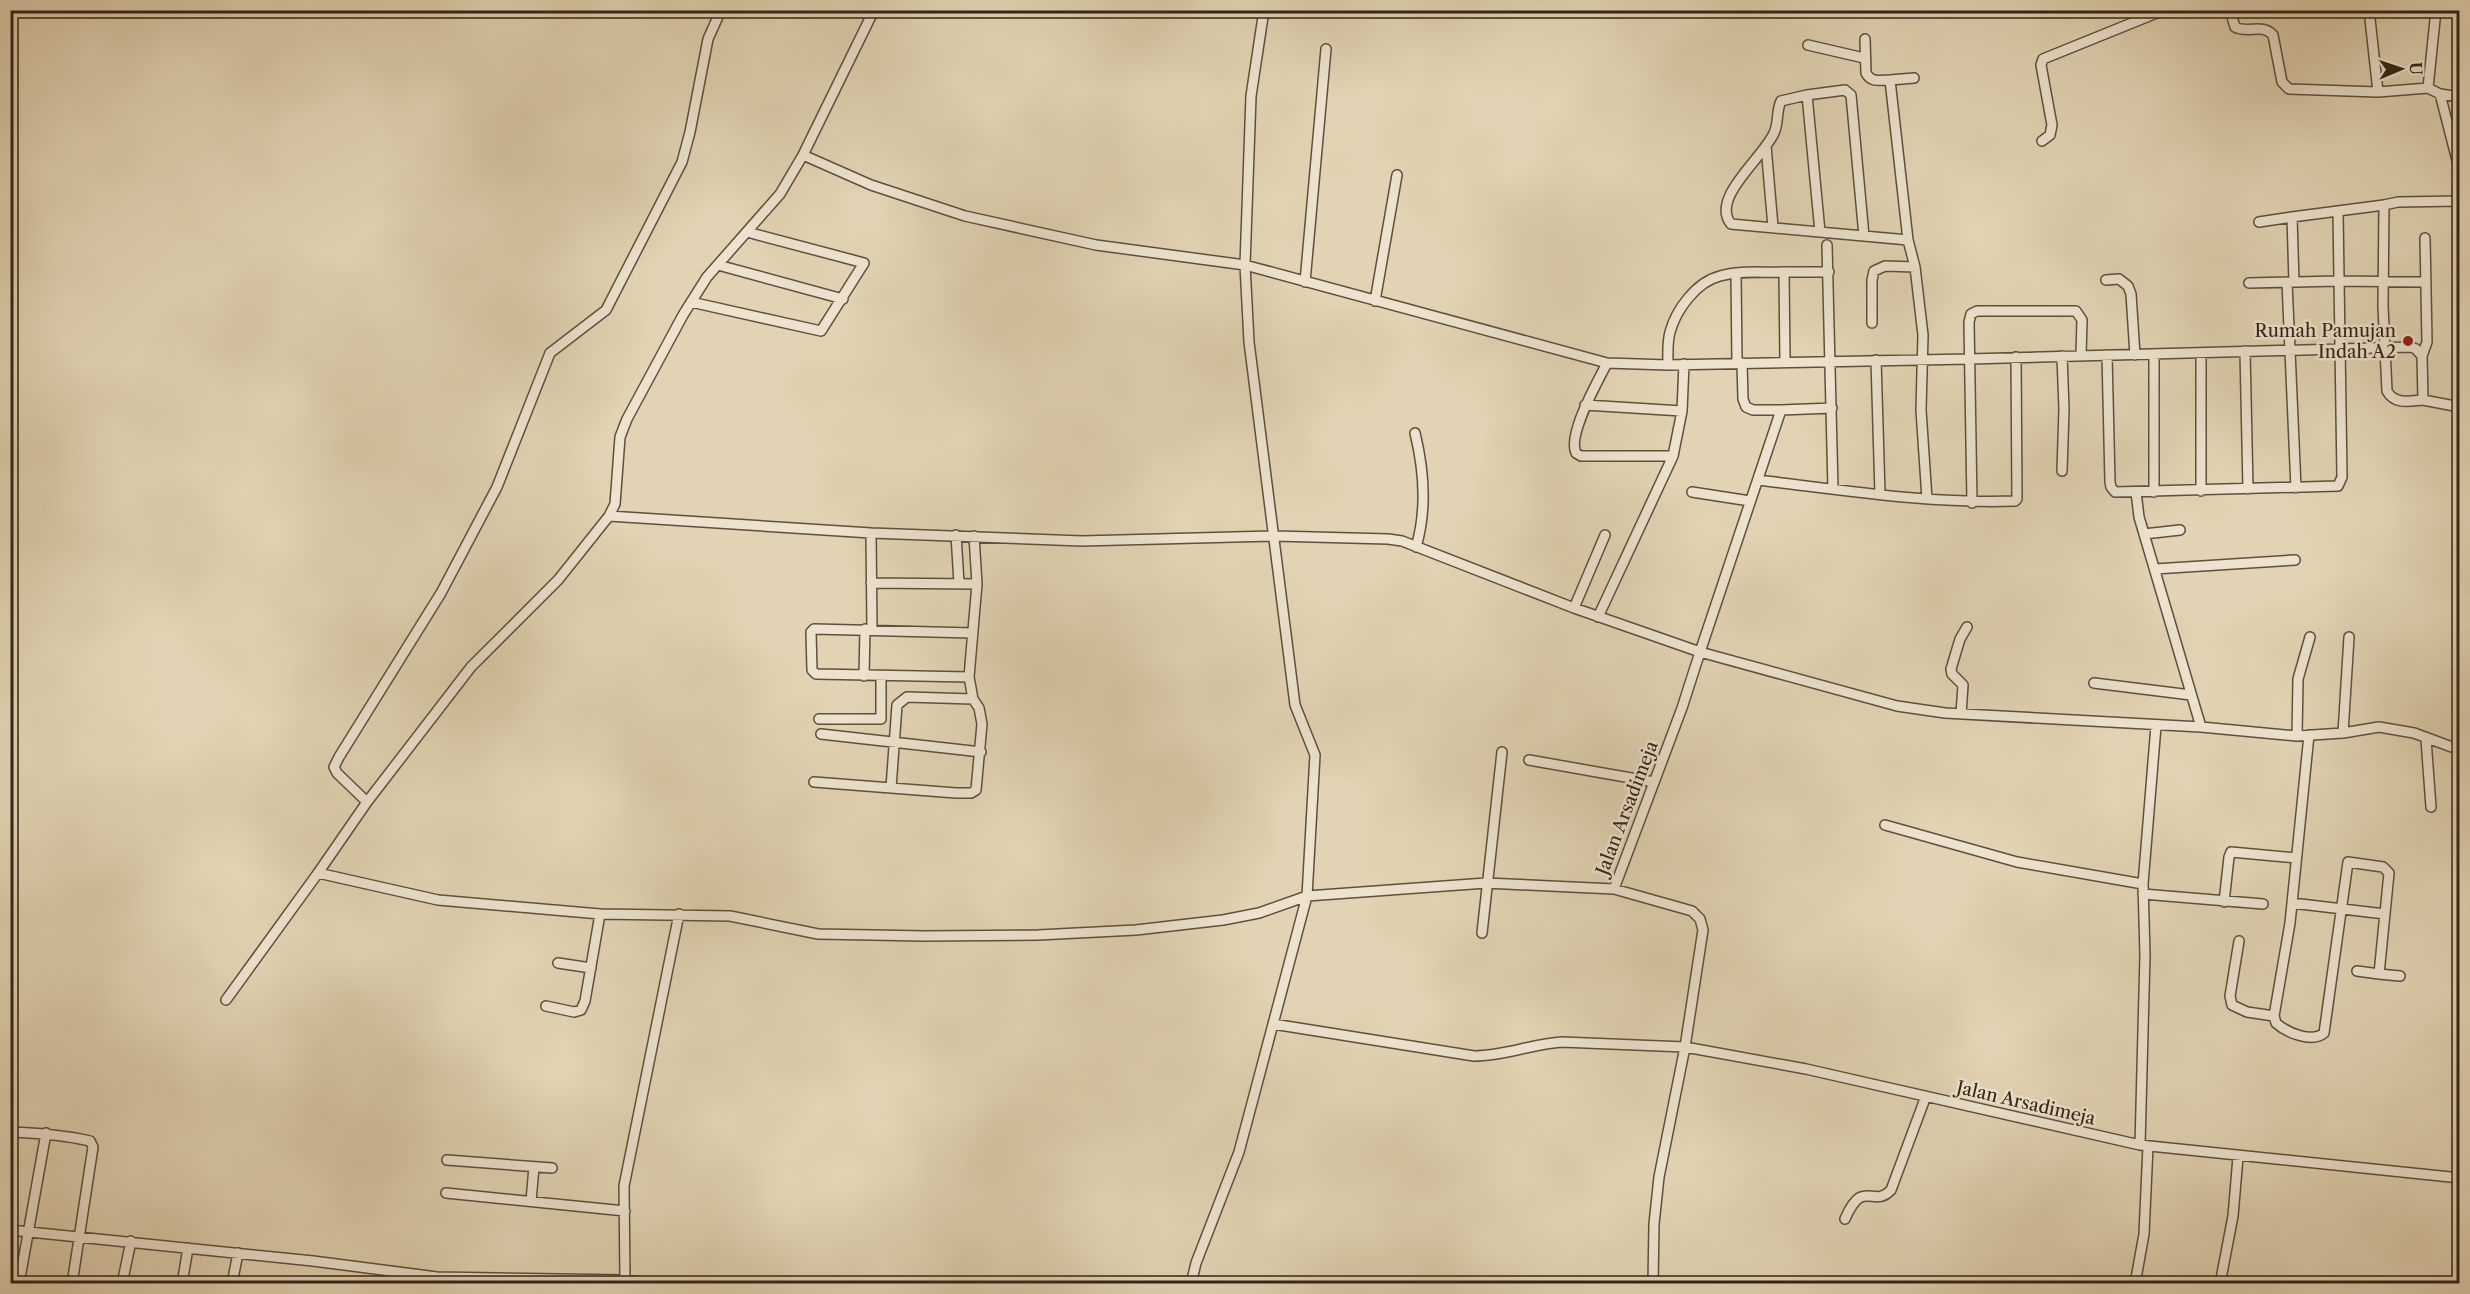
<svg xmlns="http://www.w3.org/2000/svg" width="2470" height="1294" viewBox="0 0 2470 1294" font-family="'Libre Caslon Text',serif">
<rect width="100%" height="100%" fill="#e1d3b3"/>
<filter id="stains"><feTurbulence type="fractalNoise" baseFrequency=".00333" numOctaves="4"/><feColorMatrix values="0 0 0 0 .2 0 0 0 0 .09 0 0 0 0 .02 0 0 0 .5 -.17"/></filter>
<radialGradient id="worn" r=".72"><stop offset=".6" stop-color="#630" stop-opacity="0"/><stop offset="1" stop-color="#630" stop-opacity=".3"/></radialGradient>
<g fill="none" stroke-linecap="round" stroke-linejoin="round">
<!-- minor casing -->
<g stroke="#5e503c" stroke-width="12">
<path id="minor" d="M 874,10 L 803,155 L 780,194 L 707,277 L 683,315 L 627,419 L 620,437 L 615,504 L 609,516 L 558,580 L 471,667 L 367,802 L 318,873 L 438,900 L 600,914 L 730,916 L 818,934 L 924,936 L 1038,935 L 1136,930 L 1223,920 L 1259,913 L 1307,896 L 1315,755 L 1295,705 L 1249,342 L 1245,265 L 1251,96 L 1264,10
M 2230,10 L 2235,27 C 2248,34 2262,23 2273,35 L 2282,82 L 2289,89 L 2378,92
M 2369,10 L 2378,92 L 2428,88 L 2440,94 L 2460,97
M 1865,39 L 1866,73 C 1871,83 1880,80 1890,80 L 1908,240 L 1915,267 L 1923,335 L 1921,410 L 1927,499
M 1808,45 L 1864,58
M 1890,80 L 1914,78
M 2428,88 L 2436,10
M 2440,94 L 2460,172
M 1807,95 L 1781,101 C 1776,111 1779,123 1774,133 C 1763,158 1710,198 1731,224 L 1908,240
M 2042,141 L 2050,135 L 2052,125 L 2041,65 L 2043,59 L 2164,10
M 1766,146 L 1773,227
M 803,155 L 871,185 L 965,216 L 1096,245 L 1245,265 L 1607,363 L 1668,365 L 1969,359 L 2411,347 L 2416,349 L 2422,356 L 2423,400 L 2460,407
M 2384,205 L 2398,202 L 2460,201
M 2259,222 L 2292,217
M 1820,232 L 1807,95 L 1845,90 L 1851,95 L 1864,236
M 1827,245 L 1833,489
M 718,265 L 843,299
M 1736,273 L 1737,363
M 2106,280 L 2119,279 L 2128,286 L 2131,294 L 2135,355
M 1305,282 L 1326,49
M 2287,282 L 2296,488
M 2294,282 L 2292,217 L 2384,205 L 2383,306 L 2387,391 C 2395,405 2409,401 2423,400
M 2249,283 L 2338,281 L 2425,282
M 1375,301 L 1397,175
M 691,302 L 821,331 L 864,263 L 747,232
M 1872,323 L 1872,280 L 1874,271 L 1885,266 L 1915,267
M 2245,351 L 2248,489
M 2201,354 L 2201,491
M 2107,355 L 2110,482 L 2111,487 L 2115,492 L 2338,486 L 2342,477 L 2338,212
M 2422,356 L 2427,342 L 2425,238
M 1876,360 L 1880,494
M 1785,362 L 1784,272 L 1829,272
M 1607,363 C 1598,381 1567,435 1576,453 L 1581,456 L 1673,456 L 1682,411
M 1668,365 C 1668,354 1667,343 1670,332 C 1676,310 1696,282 1720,276 C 1740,270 1763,273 1784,272
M 1585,405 L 1682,411 L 1684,364
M 1781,410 L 1832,408
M 1415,433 C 1424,470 1427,510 1416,547
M 2062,471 L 2064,409 L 2062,356
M 1758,480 C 1843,490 1929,504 2015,501 L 2017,499 L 2016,357
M 1692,492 L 1750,501
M 2136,492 L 2139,517 L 2201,727
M 2154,492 L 2154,355
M 1972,503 L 1969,322 L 1971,314 L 1977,311 L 2076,311 L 2082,320 L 2081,355
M 609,516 L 871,533 L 1082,541 L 1275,536 L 1388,539 L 1402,541 L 1574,608 L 1700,652 L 1781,410 L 1753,410 L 1746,407 L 1743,399 L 1742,363
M 871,533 L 872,629
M 2144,534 L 2180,530
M 956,535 L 959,583
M 2155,569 L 2295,560
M 871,583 L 977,584
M 1574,608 L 1605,535
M 1598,617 L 1673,456
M 864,676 L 865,629
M 969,677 L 816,674 L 812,670 L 811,632 L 814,629 L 973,633
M 2094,683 L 2191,695
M 1961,714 L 1963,685 L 1952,674 L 1951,669 L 1960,639 L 1967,627
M 819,719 L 881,719 L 881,676
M 2343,733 L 2349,637
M 821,734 L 981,752
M 2309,735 L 2290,923 L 2274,1016 L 2276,1023 C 2287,1033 2312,1043 2324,1033 L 2348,862 L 2383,867 L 2389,873 L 2379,974 L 2400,976
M 2297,736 L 2298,679 L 2310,637
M 2426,739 L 2431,807
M 1529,760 L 1654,782
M 814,782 L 956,793 L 971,793 L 976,790 L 982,724 L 979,708 L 973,699 L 969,677 L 977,584 L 974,536
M 891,788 L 897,705 L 907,697 L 973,699
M 367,802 L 337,773 L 334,767 L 339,757 L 441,593 L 497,487 L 550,353 L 606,310 L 682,162 L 690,132 L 708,39 L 721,10
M 1885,825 L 2017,862 L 2143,884
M 1614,889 L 1682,708 L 1700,652 L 1897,706 L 1945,713 L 2201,727 L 2297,736 L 2343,733 L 2379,727 L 2414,733 L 2460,750
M 2143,894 L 2263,904
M 2224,902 L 2229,857 L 2231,852 L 2296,858
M 2292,903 L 2385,914
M 1482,933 L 1502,752
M 2239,941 L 2230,996 L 2232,1005 L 2247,1012 L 2274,1016
M 558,963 L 591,968
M 2357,971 L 2379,974
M 226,1000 L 318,873
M 546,1006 L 574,1012 L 581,1010 L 585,1001 L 600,914
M 1273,1024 L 1474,1056 C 1504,1056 1532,1044 1562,1042 L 1685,1047 L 1806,1069 L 2140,1145 L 2460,1178
M 10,1132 C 38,1133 64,1135 90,1141 L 93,1147 L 72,1284
M 2140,1145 L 2145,955 L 2143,884 L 2156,726
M 447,1160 L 552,1168
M 446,1193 L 625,1211
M 531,1201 L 534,1167
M 1845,1219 C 1863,1177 1873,1209 1891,1190 L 1926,1096
M 10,1230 L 313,1261 L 437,1277 L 625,1280 L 658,1284
M 625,1280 L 624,1186 L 679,914
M 19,1284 L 46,1133
M 122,1284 L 131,1241
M 182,1284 L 188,1248
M 232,1284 L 238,1253
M 1191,1284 L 1196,1263 L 1239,1152 L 1307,896 L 1486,883 L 1614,889 L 1692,911 L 1700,919 L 1703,930 L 1685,1047 L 1659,1177 L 1654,1224 L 1653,1284
M 2135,1284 L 2144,1234 L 2148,1146
M 2220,1284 L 2233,1216 L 2238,1157"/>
</g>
<!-- minor -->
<use href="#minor" stroke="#ece2ce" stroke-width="9"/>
</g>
<!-- markers -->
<circle fill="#8f2418" stroke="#ece2ce" stroke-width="2" cx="2408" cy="341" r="6"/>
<g text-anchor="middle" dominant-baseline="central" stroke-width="5" stroke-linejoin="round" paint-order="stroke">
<!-- poi labels -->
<g font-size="18" fill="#332515" stroke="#ece2ce" text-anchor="end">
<text x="2396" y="331">Rumah Pamujan<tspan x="2396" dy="21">Indah A2</tspan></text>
</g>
<!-- street labels -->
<g font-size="18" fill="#332515" stroke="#ece2ce">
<text transform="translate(1627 808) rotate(-69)">Jalan Arsadimeja</text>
<text transform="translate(2026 1103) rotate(13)">Jalan Arsadimeja</text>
</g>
</g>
<!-- margin -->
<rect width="2470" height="1294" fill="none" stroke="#e1d3b3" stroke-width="36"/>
<rect x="12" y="12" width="2446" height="1270" fill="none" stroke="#332515" stroke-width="3"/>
<rect x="18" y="18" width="2434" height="1258" fill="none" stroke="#332515" stroke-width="1.5"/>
<!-- north arrow -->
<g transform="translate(2401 69) rotate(88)" stroke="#ece2ce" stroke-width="4.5" paint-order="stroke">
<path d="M0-4.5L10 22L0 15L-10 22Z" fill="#332515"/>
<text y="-9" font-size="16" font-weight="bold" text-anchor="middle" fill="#332515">U</text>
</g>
<rect width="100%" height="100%" filter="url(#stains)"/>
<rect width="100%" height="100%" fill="url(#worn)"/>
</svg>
